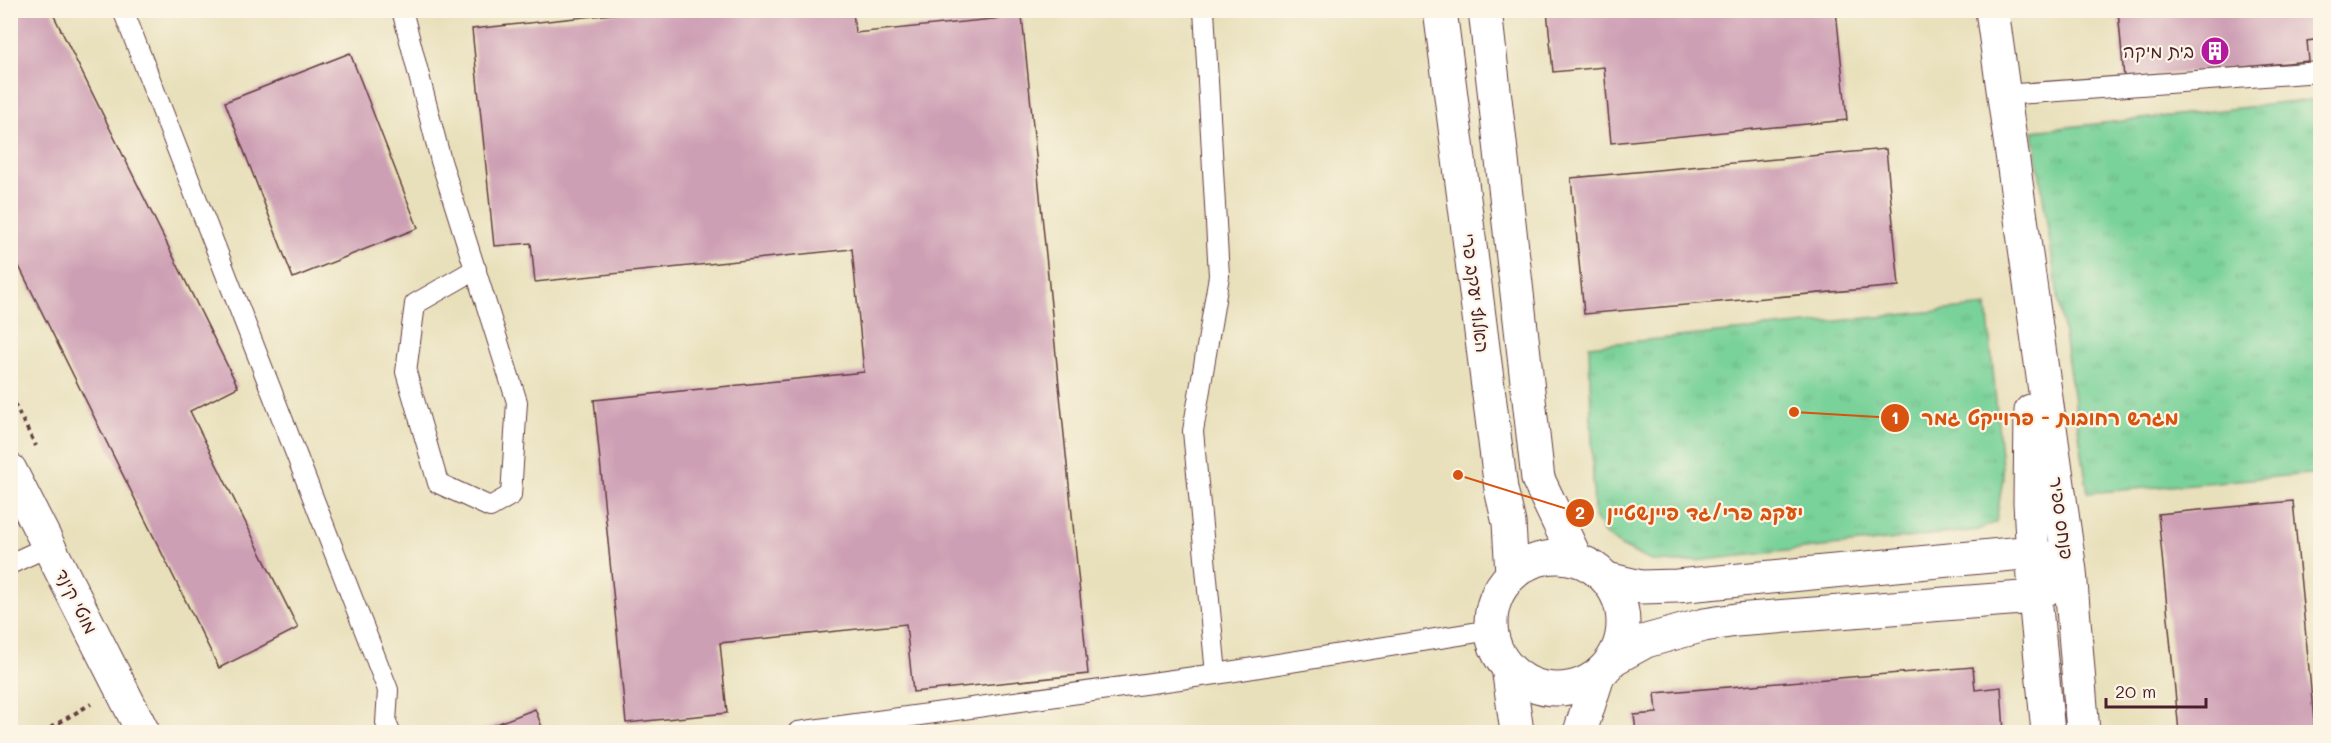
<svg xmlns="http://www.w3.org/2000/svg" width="2331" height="743" viewBox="0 0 2331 743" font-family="Mali,'Playpen Sans Hebrew',sans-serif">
<defs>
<pattern id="grass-tufts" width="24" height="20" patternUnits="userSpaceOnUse" patternTransform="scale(1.5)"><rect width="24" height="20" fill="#79d299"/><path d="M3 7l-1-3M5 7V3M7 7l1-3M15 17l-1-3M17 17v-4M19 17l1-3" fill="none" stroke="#6ab484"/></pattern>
</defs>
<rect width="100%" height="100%" fill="#fcf5e5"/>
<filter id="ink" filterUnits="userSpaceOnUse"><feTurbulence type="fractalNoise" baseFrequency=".0167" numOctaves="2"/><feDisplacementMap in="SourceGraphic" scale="12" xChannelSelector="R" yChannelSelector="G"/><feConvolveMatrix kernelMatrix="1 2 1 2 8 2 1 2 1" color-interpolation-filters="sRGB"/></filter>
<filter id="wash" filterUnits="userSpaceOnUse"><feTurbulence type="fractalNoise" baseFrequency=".008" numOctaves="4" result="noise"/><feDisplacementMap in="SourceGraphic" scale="24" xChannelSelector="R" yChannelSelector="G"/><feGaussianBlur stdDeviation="1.35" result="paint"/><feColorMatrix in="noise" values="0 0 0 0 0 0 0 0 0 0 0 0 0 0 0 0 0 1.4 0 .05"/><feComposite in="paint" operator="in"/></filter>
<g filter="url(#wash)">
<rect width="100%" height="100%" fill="#e8e0bb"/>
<!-- grass -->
<path fill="url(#grass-tufts)" stroke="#627862" stroke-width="1.5" d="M 2320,99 L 2320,473 L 2088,493 L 2033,131 Z
M 1987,306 L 2003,478 L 1996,522 L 1978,530 L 1677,563 L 1651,561 L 1621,546 L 1604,533 L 1594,514 L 1589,346 Z"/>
<g id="blocks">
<!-- building -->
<path fill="#cd9fb4" d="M 10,10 L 51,10 L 238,387 L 190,411 L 298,628 L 219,668 L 10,248 Z
M 650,10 L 853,10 L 855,33 L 1022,16 L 1088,674 L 913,692 L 906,624 L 720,643 L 727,713 L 626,723 L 594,400 L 864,372 L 852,249 L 535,282 L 531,243 L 494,246 L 472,29 Z
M 1547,10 L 1836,10 L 1847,120 L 1611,143 L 1604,67 L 1553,72 Z
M 2118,10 L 2320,10 L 2320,39 L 2307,41 L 2309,61 L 2124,78 Z
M 350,53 L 418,228 L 293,278 L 225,102 Z
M 1886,149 L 1899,286 L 1584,314 L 1571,178 Z
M 2293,501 L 2315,732 L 2179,732 L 2158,514 Z
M 1973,667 L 1975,690 L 2001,687 L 2004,732 L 1636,732 L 1634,715 L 1657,713 L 1655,693 Z
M 535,709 L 544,732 L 476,732 Z"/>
</g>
</g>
<g filter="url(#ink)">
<use href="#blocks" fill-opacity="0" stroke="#623c41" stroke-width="1.5"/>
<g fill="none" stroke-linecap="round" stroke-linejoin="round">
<!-- service casing -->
<g stroke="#623c41" stroke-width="22">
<path id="service" d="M 123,10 L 388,690 L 386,723 L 390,732
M 402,10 L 441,161 L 517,402 L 511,495 L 490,507 L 438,483 L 406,372 L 415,304 L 476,269
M 1204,10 L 1219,276 L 1193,431 L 1216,674
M 2003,95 L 2320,72
M 10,564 L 49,546
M 798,732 L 1216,674 L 1491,630"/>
</g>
<!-- minor casing -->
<g stroke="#623c41" stroke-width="35">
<path id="minor" d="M 1992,10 L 2070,571 L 2083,732
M 2031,411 L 2030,502 L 2035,597 L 2048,732
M 10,470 L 143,732
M 1607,579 L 1641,587 L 1677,586 L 2033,552 L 2070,571 L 2035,597 L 1736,620 L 1704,625 L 1646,641 L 1613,659"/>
</g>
<!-- tertiary casing -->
<g stroke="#623c41" stroke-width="35">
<path id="tertiary" d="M 1440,10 L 1501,489 L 1509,523 L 1512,574
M 1485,10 L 1538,479 L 1576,559
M1491 623a66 66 0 1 1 132 0a66 66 0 1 1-132 0Z
M 1508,667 L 1517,732
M 1580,732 L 1598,676"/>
</g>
<!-- path -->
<path stroke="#623c41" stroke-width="4" stroke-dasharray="4.5 4.5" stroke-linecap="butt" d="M 10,396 L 36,446
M 43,732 L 91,704"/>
<!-- service -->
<use href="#service" stroke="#fff" stroke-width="20"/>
<!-- minor -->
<use href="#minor" stroke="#fff" stroke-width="33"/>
<!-- tertiary -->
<use href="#tertiary" stroke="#fff" stroke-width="33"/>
</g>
</g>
<!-- icons -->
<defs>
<g id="building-disc" transform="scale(1.5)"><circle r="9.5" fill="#b5179e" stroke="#fcf5e5"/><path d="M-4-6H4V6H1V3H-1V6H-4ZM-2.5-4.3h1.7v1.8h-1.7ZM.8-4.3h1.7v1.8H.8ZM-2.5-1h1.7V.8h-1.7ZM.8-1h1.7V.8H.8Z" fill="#fff"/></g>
</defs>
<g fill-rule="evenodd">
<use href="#building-disc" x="2215" y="51"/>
</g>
<g text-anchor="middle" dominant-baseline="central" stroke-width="4.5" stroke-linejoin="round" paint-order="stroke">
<!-- poi labels -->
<g font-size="18" fill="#4a1f2b" stroke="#fcf5e5" text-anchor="end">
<text x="2194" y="51">בית מיקה</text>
</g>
<!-- street labels -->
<g font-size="18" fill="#4a1f2b" stroke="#fcf5e5">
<text transform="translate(1476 293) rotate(83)">האלוף יעקב פרי</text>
<text transform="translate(2062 518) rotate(82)">פנחס ספיר</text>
<text transform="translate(77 601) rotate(63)">מוטי קינד</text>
</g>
</g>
<!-- callouts -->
<path fill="none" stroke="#d8530f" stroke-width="2" d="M1794 412L1895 418M1458 475L1580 513"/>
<g fill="#d8530f" stroke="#fcf5e5" stroke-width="2">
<circle cx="1794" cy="412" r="6"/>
<circle cx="1458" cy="475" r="6"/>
<circle cx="1895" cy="418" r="15"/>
<circle cx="1580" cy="513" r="15"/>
</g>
<g font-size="18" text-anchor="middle" font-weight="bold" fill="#fff">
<text x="1895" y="424">1</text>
<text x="1580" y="519">2</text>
</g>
<g font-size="20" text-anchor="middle" font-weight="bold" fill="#d8530f" stroke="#fcf5e5" stroke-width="4.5" stroke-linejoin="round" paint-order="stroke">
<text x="2050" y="425">מגרש רחובות - פרוייקט גמר</text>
<text x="1705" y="520">יעקב פרי/גד פיינשטיין</text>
</g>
<!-- margin -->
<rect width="2331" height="743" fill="none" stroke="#fcf5e5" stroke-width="36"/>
<!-- scale -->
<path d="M2106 698v9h100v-9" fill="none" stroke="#4a1f2b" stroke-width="3"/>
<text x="2115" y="698" font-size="18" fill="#4a1f2b" stroke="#fcf5e5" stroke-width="4.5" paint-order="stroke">20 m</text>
</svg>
